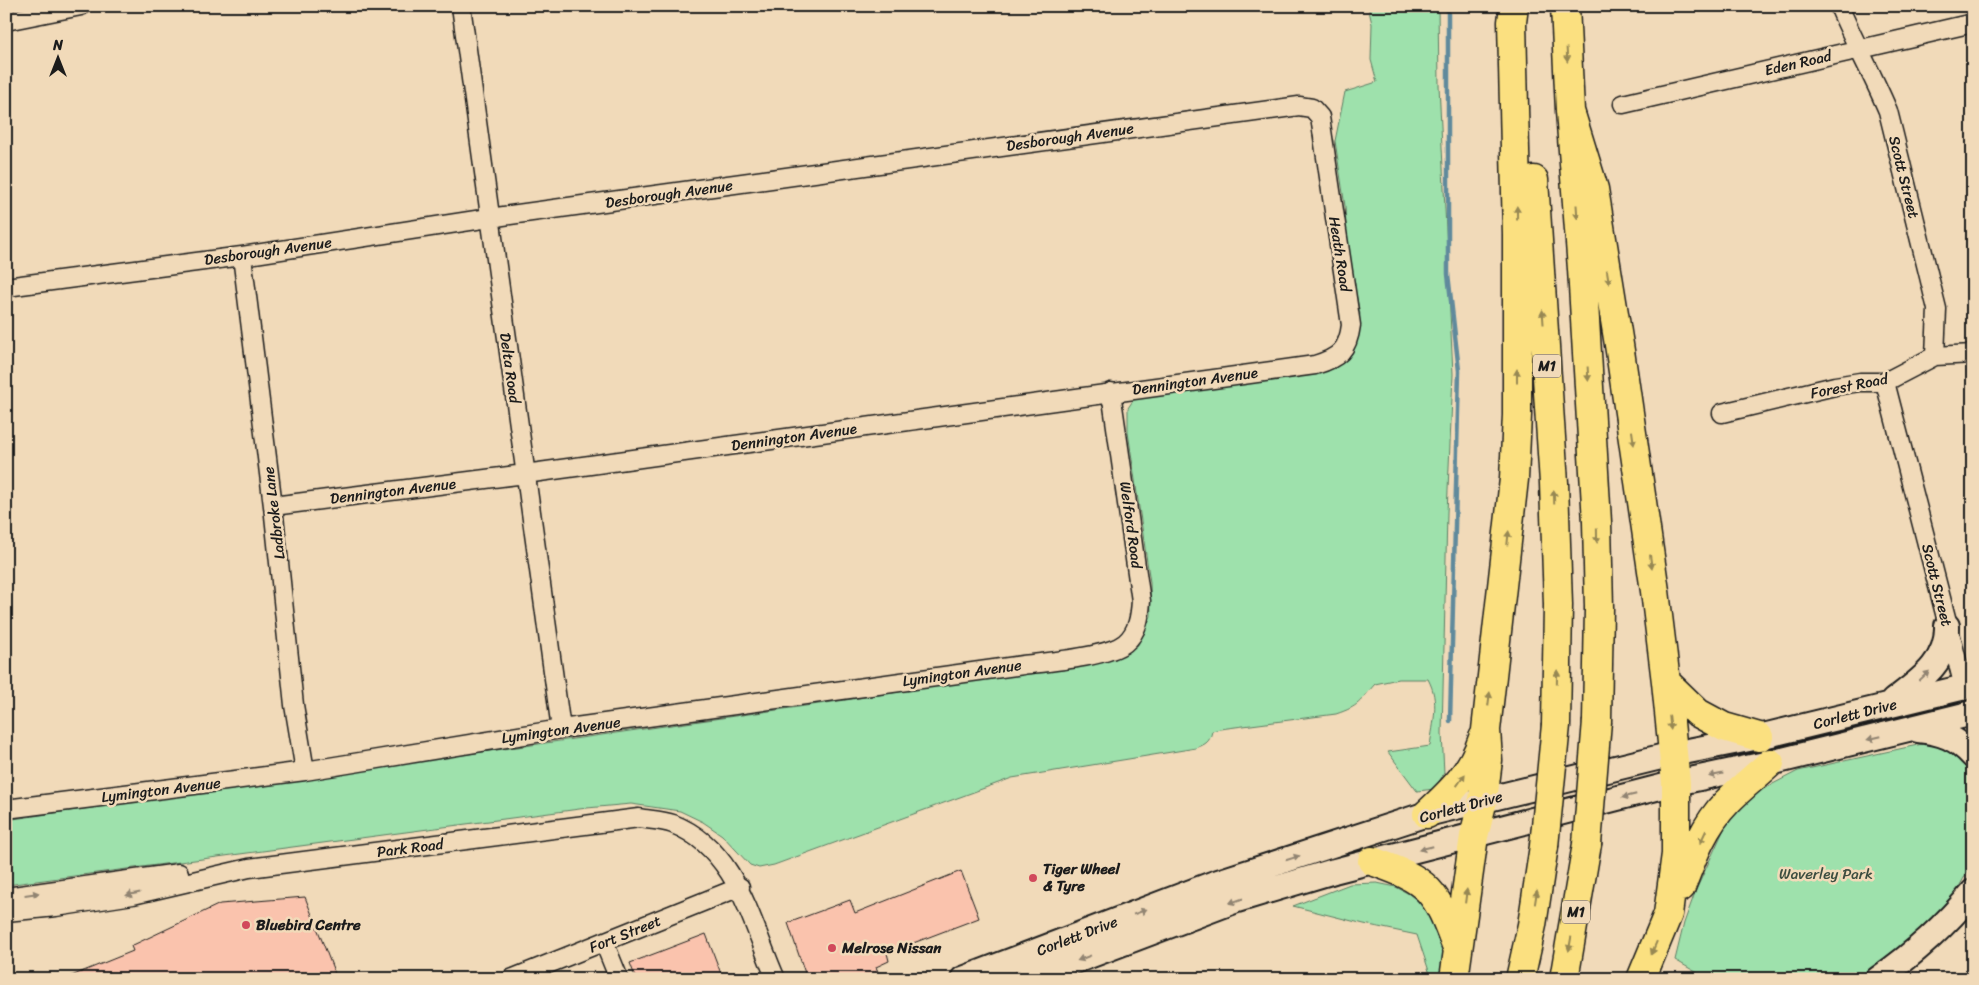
<svg xmlns="http://www.w3.org/2000/svg" width="1979" height="985" viewBox="0 0 1979 985" font-family="Sriracha,sans-serif">
<rect width="100%" height="100%" fill="#f1dab9"/>
<filter id="ink" filterUnits="userSpaceOnUse"><feTurbulence type="fractalNoise" baseFrequency=".02" numOctaves="2"/><feDisplacementMap in="SourceGraphic" scale="10" xChannelSelector="R" yChannelSelector="G"/><feConvolveMatrix kernelMatrix="1 2 1 2 8 2 1 2 1" color-interpolation-filters="sRGB"/></filter>
<g filter="url(#ink)">
<!-- green -->
<path fill="#9ee1ac" stroke="#5d7e64" d="M 1368,6 L 1438,6 L 1439,85 L 1453,374 L 1447,513 L 1442,733 L 1444,773 L 1435,789 L 1417,791 L 1388,752 L 1430,746 C 1433,722 1440,701 1428,679 L 1398,679 L 1375,684 C 1359,702 1360,706 1336,714 L 1220,729 L 1212,731 C 1210,742 1206,744 1196,748 L 1012,778 L 774,865 L 759,868 L 750,865 L 722,835 L 703,822 L 680,811 L 631,804 L 587,808 L 6,885 L 6,820 L 819,704 L 1116,659 L 1138,645 L 1151,616 L 1150,582 L 1128,432 L 1128,408 L 1134,399 L 1312,375 L 1342,359 L 1354,338 L 1360,314 L 1347,249 L 1345,206 L 1335,141 L 1345,92 L 1377,82 L 1371,60 L 1372,24 Z
M 1936,741 L 1968,763 L 1973,772 L 1973,845 L 1970,867 L 1944,914 L 1860,979 L 1708,979 L 1675,960 L 1684,923 L 1696,890 L 1736,803 L 1798,771 Z
M 1377,883 L 1396,887 L 1409,894 L 1424,906 L 1445,942 L 1442,979 L 1428,979 L 1430,974 L 1417,935 L 1364,924 L 1293,906 L 1350,884 Z"/>
<g fill="none" stroke-linecap="round" stroke-linejoin="round">
<!-- stream -->
<path stroke="#618a9c" stroke-width="4.5" d="M 1448,6 L 1448,274 L 1459,371 L 1450,721"/>
</g>
<!-- building -->
<path fill="#fac3ad" stroke="#1c1c1c" d="M 961,871 L 979,918 L 887,953 L 889,961 L 876,967 L 879,974 L 865,979 L 807,979 L 788,923 L 850,900 L 855,913 Z
M 305,897 L 337,979 L 64,979 L 133,951 L 131,946 L 220,904 Z
M 706,934 L 723,979 L 636,979 L 630,963 Z"/>
<g fill="none" stroke-linecap="round" stroke-linejoin="round">
<!-- street casing -->
<g stroke="#1c1c1c" stroke-width="21">
<path id="street" d="M 461,6 L 561,729
M 1839,6 C 1854,42 1873,75 1888,111 L 1937,309 L 1935,356
M 6,21 L 81,6
M 1623,104 L 1973,23
M 242,256 L 273,506 L 294,705 L 305,771
M 6,287 L 242,256 L 489,218 L 1299,106 L 1312,108 L 1320,117 L 1351,325 C 1348,350 1339,358 1315,365 L 525,474 L 273,506
M 1885,382 L 1964,687
M 1722,413 L 1835,386 L 1860,382 L 1885,382 L 1935,356 L 1973,354
M 6,809 L 305,771 L 561,729 L 1023,665 C 1047,662 1108,657 1125,643 C 1138,632 1140,616 1141,601 L 1111,392
M 6,897 L 179,873
M 6,912 L 56,907 L 133,895 L 249,868 L 639,818 C 650,820 662,820 673,824 C 737,849 751,923 776,979
M 604,942 L 619,979
M 511,979 L 740,887"/>
</g>
<!-- secondary casing -->
<g stroke="#1c1c1c" stroke-width="28">
<path id="secondary" d="M 1893,701 C 1919,681 1948,663 1947,626
M 1918,730 C 1941,732 1957,738 1973,756
M 963,979 L 1212,884 L 1427,814 L 1673,754 L 1759,737 L 1973,685
M 1028,979 L 1237,900 L 1334,871 L 1676,783 L 1770,763 L 1973,713
M 1878,979 C 1914,954 1945,926 1973,892"/>
</g>
<!-- highway casing -->
<g stroke="#1c1c1c" stroke-width="31">
<path id="highway" d="M 1565,6 L 1570,111 L 1582,269 L 1597,522 L 1599,608 L 1597,721
M 1570,111 L 1594,189 L 1620,351 L 1655,591 L 1666,682 L 1676,783 L 1676,854 L 1668,914 L 1641,979
M 1534,180 L 1554,483 L 1558,605 L 1556,725
M 1666,682 L 1698,713 L 1724,727 L 1759,737
M 1427,814 C 1453,790 1472,772 1483,738
M 1372,861 C 1391,868 1414,875 1428,890 C 1443,906 1450,930 1458,950
M 1681,887 C 1692,858 1704,825 1727,802 C 1740,788 1756,776 1770,763
M 1454,979 L 1474,836 L 1483,800 L 1488,760 L 1486,730 L 1514,479 L 1517,415 L 1517,235 L 1512,22 L 1514,6
M 1520,979 L 1532,925 L 1544,846
M 1564,979 L 1587,844"/>
</g>
<!-- street -->
<use href="#street" stroke="#f1dab9" stroke-width="18"/>
<!-- secondary -->
<use href="#secondary" stroke="#f1dab9" stroke-width="24"/>
<!-- highway -->
<use href="#highway" stroke="#fbe080" stroke-width="28"/>
<!-- highway-bridge casing -->
<g stroke="#1c1c1c" stroke-width="31" stroke-linecap="butt">
<path id="highway-bridge" d="M 1587,844 L 1597,721
M 1544,846 L 1556,725"/>
</g>
<!-- highway-bridge -->
<use href="#highway-bridge" stroke="#fbe080" stroke-width="28"/>
</g>
<!-- one-way arrows -->
<defs><path id="oneway-solid" d="M-6-.8H1V-3.2L6.5 0L1 3.2V.8H-6Z" transform="scale(1.25)"/></defs>
<g fill="#978853">
<use href="#oneway-solid" transform="translate(1567 55) rotate(87)"/>
<use href="#oneway-solid" transform="translate(1577 212) rotate(86)"/>
<use href="#oneway-solid" transform="translate(1517 213) rotate(-91)"/>
<use href="#oneway-solid" transform="translate(1608 277) rotate(81)"/>
<use href="#oneway-solid" transform="translate(1543 317) rotate(-94)"/>
<use href="#oneway-solid" transform="translate(1588 374) rotate(87)"/>
<use href="#oneway-solid" transform="translate(1517 376) rotate(-90)"/>
<use href="#oneway-solid" transform="translate(1633 438) rotate(82)"/>
<use href="#oneway-solid" transform="translate(1554 497) rotate(-92)"/>
<use href="#oneway-solid" transform="translate(1597 536) rotate(89)"/>
<use href="#oneway-solid" transform="translate(1508 538) rotate(-84)"/>
<use href="#oneway-solid" transform="translate(1651 562) rotate(82)"/>
<use href="#oneway-solid" transform="translate(1557 677) rotate(-89)"/>
<use href="#oneway-solid" transform="translate(1489 699) rotate(-83)"/>
<use href="#oneway-solid" transform="translate(1670 723) rotate(84)"/>
<use href="#oneway-solid" transform="translate(1461 780) rotate(-55)"/>
<use href="#oneway-solid" transform="translate(1703 837) rotate(115)"/>
<use href="#oneway-solid" transform="translate(1466 896) rotate(-83)"/>
<use href="#oneway-solid" transform="translate(1536 897) rotate(-81)"/>
<use href="#oneway-solid" transform="translate(1570 944) rotate(100)"/>
<use href="#oneway-solid" transform="translate(1654 948) rotate(113)"/>
</g>
<g fill="#918472">
<use href="#oneway-solid" transform="translate(1924 676) rotate(-43)"/>
<use href="#oneway-solid" transform="translate(1874 738) rotate(166)"/>
<use href="#oneway-solid" transform="translate(1716 775) rotate(168)"/>
<use href="#oneway-solid" transform="translate(1629 796) rotate(166)"/>
<use href="#oneway-solid" transform="translate(1426 848) rotate(166)"/>
<use href="#oneway-solid" transform="translate(1293 858) rotate(-17)"/>
<use href="#oneway-solid" transform="translate(32 894) rotate(-8)"/>
<use href="#oneway-solid" transform="translate(133 894) rotate(168)"/>
<use href="#oneway-solid" transform="translate(1236 901) rotate(161)"/>
<use href="#oneway-solid" transform="translate(1140 912) rotate(-21)"/>
<use href="#oneway-solid" transform="translate(1084 958) rotate(159)"/>
</g>
</g>
<!-- markers -->
<g fill="#d1495b" stroke="#f1dab9" stroke-width="2">
<circle cx="1033" cy="878" r="5"/>
<circle cx="246" cy="925" r="5"/>
<circle cx="832" cy="948" r="5"/>
</g>
<g text-anchor="middle" dominant-baseline="central" stroke-width="5" stroke-linejoin="round" paint-order="stroke">
<!-- shield labels -->
<g fill="#f1dab9" stroke="#5c554b" stroke-width="1">
<rect x="1533" y="354.5" width="28" height="23" rx="4"/>
<rect x="1562" y="900.5" width="28" height="23" rx="4"/>
</g>
<g font-size="14" font-weight="bold" fill="#1c1c1c">
<text x="1547" y="366">M1</text>
<text x="1576" y="912">M1</text>
</g>
<!-- street labels -->
<g font-size="15" fill="#1c1c1c" stroke="#f1dab9">
<text transform="translate(1798 63) rotate(-13)">Eden Road</text>
<text transform="translate(1070 137) rotate(-8)">Desborough Avenue</text>
<text transform="translate(1904 177) rotate(76)">Scott Street</text>
<text transform="translate(669 194) rotate(-8)">Desborough Avenue</text>
<text transform="translate(268 251) rotate(-8)">Desborough Avenue</text>
<text transform="translate(1340 254) rotate(81)">Heath Road</text>
<text transform="translate(510 368) rotate(82)">Delta Road</text>
<text transform="translate(1195 381) rotate(-8)">Dennington Avenue</text>
<text transform="translate(1849 386) rotate(-11)">Forest Road</text>
<text transform="translate(794 437) rotate(-8)">Dennington Avenue</text>
<text transform="translate(393 491) rotate(-7)">Dennington Avenue</text>
<text transform="translate(274 513) rotate(-97)">Ladbroke Lane</text>
<text transform="translate(1131 525) rotate(82)">Welford Road</text>
<text transform="translate(1937 585) rotate(76)">Scott Street</text>
<text transform="translate(962 673) rotate(-8)">Lymington Avenue</text>
<text transform="translate(1855 714) rotate(-14)">Corlett Drive</text>
<text transform="translate(561 730) rotate(-8)">Lymington Avenue</text>
<text transform="translate(161 790) rotate(-7)">Lymington Avenue</text>
<text transform="translate(1461 807) rotate(-15)">Corlett Drive</text>
<text transform="translate(410 848) rotate(-7)">Park Road</text>
<text transform="translate(625 934) rotate(-22)">Fort Street</text>
<text transform="translate(1077 936) rotate(-21)">Corlett Drive</text>
</g>
<!-- poi labels -->
<g font-size="15" font-weight="bold" fill="#1c1c1c" stroke="#f1dab9" text-anchor="start">
<text x="1043" y="869">Tiger Wheel<tspan x="1043" dy="17">&amp; Tyre</tspan></text>
<text x="256" y="925">Bluebird Centre</text>
<text x="842" y="948">Melrose Nissan</text>
</g>
<!-- park labels -->
<g font-size="15" fill="#3c4d40" stroke="#f1dab9">
<text x="1826" y="874">Waverley Park</text>
</g>
</g>
<!-- margin -->
<rect width="1979" height="985" fill="none" stroke="#f1dab9" stroke-width="25"/>
<rect x="12" y="12" width="1954" height="960" fill="none" stroke="#1c1c1c" stroke-width="2" filter="url(#ink)"/>
<!-- north arrow -->
<g transform="translate(58 58)" stroke="#f1dab9" stroke-width="4" paint-order="stroke">
<path d="M0-4L9 19L0 12L-9 19Z" fill="#1c1c1c"/>
<text y="-8" font-size="14" font-weight="bold" text-anchor="middle" fill="#1c1c1c">N</text>
</g>
</svg>
